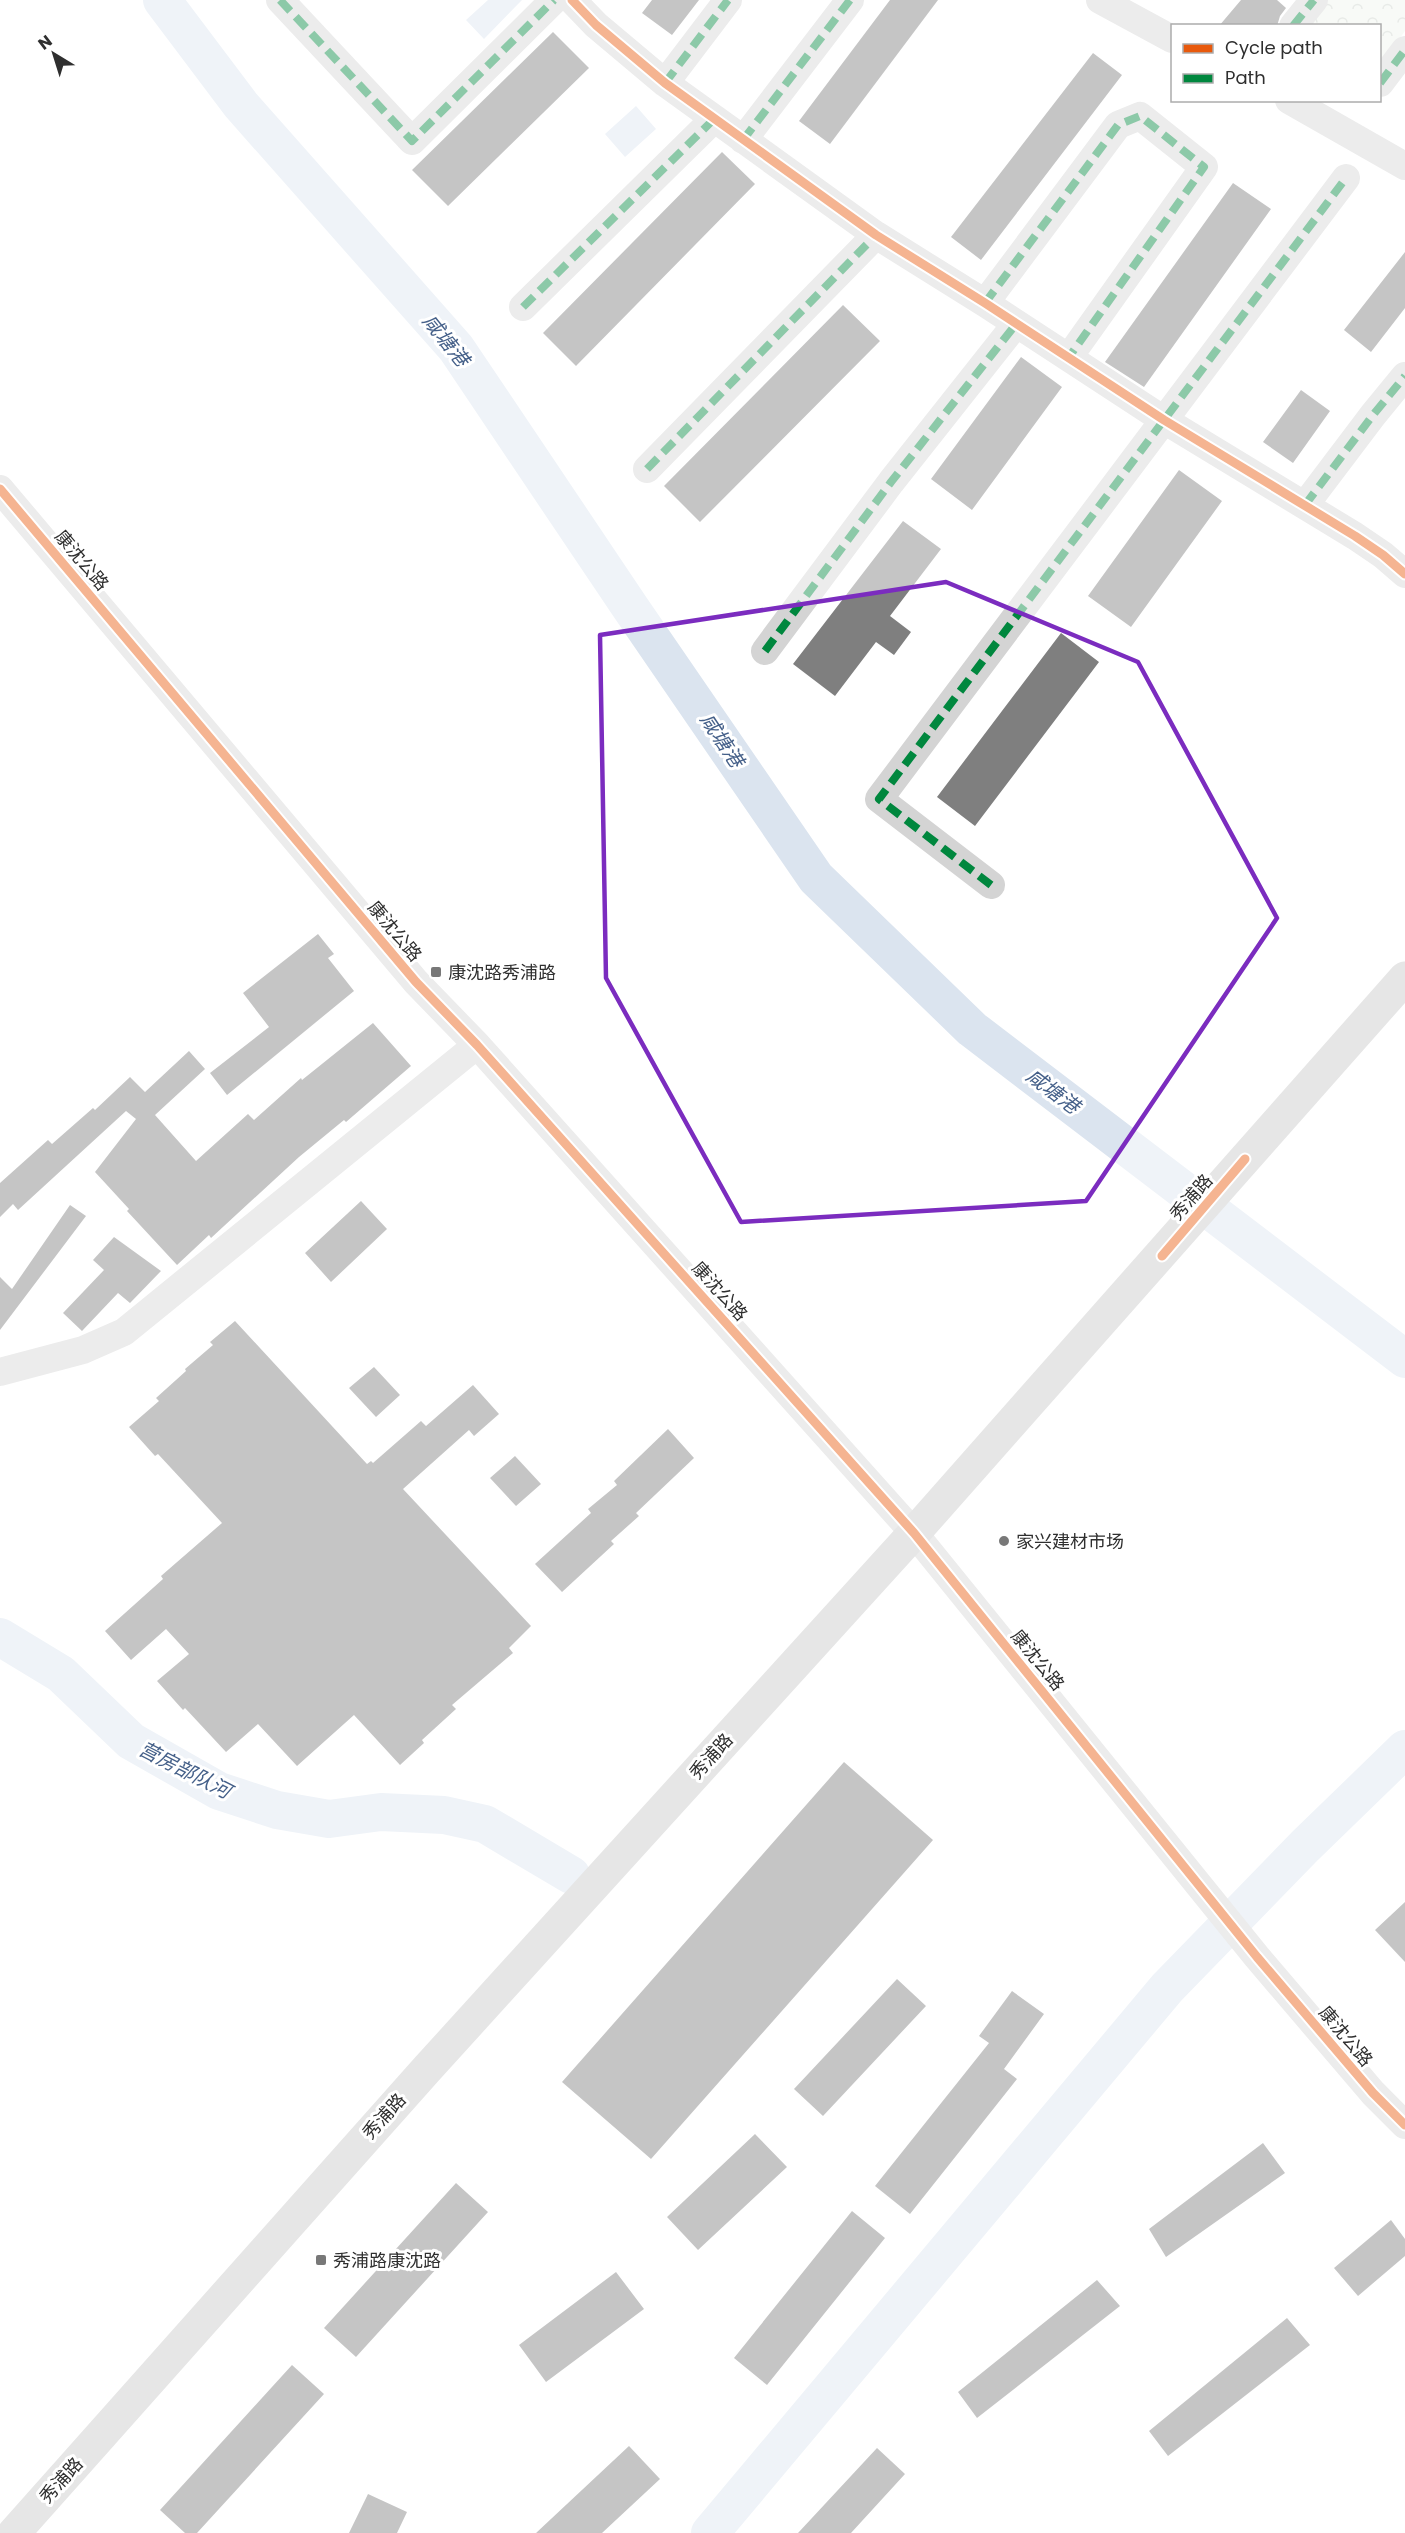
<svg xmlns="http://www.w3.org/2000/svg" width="1405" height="2533" viewBox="0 0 1405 2533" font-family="Poppins,'Noto Sans SC',sans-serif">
<defs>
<pattern id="park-crowns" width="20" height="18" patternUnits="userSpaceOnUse" patternTransform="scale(1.5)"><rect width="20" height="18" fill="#eff4ed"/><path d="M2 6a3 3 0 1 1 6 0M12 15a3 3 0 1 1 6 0" fill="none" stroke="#cdd2cc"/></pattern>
</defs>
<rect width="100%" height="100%" fill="#fff"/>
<!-- park -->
<path fill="url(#park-crowns)" d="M 1327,0 L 1405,0 L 1405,31 L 1380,65 L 1380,26 L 1306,26 Z"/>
<!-- water -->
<path fill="#dbe4ef" d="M 488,0 L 522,0 L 484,39 L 466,20 Z
M 636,106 L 656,129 L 625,157 L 605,134 Z"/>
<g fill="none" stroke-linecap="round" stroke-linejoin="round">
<!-- river -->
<path stroke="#dbe4ef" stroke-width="38" d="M 162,0 L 241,105 L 456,348 L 630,607 L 816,878 L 972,1029 L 1405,1359
M 0,1637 L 61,1674 L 131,1741 L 219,1791 L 277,1810 L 329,1819 L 381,1812 L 444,1815 L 485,1824 L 571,1875
M 710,2533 L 1167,1988 L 1305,1846 L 1405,1749"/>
</g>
<!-- building -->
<path fill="#7f7f7f" d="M 652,0 L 699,0 L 672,35 L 642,13 Z
M 890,0 L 938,0 L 830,144 L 799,121 Z
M 1241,0 L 1277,0 L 1286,8 L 1280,16 L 1277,26 L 1219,26 Z
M 553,32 L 589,68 L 448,206 L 412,170 Z
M 1093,53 L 1122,75 L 981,260 L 951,237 Z
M 722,152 L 755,184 L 576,366 L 543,333 Z
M 1233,183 L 1271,209 L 1144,387 L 1105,362 Z
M 1405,252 L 1405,308 L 1371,352 L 1344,330 Z
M 843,305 L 880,341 L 700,522 L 664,486 Z
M 1021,357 L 1062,387 L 972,510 L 931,479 Z
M 1301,390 L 1330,411 L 1293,463 L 1263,442 Z
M 1179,470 L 1222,501 L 1131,627 L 1088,596 Z
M 903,521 L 941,549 L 890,616 L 911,632 L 894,655 L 876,642 L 835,696 L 793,664 Z
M 1061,633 L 1099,662 L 975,826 L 937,797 Z
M 318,934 L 334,954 L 328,958 L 354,991 L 227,1095 L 210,1073 L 269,1027 L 243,993 Z
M 373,1023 L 411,1066 L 346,1122 L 344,1120 L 299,1157 L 211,1238 L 209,1235 L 177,1265 L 127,1211 L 129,1209 L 95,1172 L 136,1119 L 126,1111 L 18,1210 L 13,1204 L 0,1217 L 0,1183 L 48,1140 L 52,1144 L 93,1108 L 95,1110 L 130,1077 L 145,1092 L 189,1051 L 205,1069 L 155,1115 L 196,1161 L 248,1114 L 254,1120 L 301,1078 L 302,1080 Z
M 361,1201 L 387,1229 L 331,1282 L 305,1253 Z
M 70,1205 L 86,1216 L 0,1330 L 0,1277 L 12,1289 Z
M 114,1237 L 161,1271 L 130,1303 L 118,1293 L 82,1331 L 63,1313 L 104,1270 L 93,1260 Z
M 235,1321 L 367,1464 L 371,1461 L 373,1463 L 421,1421 L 426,1426 L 473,1385 L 499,1414 L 474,1436 L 469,1430 L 403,1489 L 531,1626 L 509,1648 L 513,1653 L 452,1705 L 456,1709 L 422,1740 L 424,1743 L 400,1765 L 354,1715 L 297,1766 L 258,1724 L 226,1752 L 185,1708 L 183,1710 L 157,1681 L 189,1654 L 166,1629 L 131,1660 L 105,1631 L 163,1579 L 161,1576 L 222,1523 L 158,1454 L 155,1456 L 129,1427 L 159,1401 L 156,1398 L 186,1371 L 185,1369 L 213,1345 L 210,1342 Z
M 374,1367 L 400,1395 L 376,1417 L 349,1388 Z
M 668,1429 L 694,1458 L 636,1513 L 639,1516 L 611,1541 L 614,1544 L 562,1592 L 535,1564 L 591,1513 L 588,1509 L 617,1485 L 614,1481 Z
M 515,1456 L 541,1484 L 516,1506 L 490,1478 Z
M 844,1762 L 933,1840 L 651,2159 L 562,2082 Z
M 1405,1902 L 1405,1962 L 1375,1930 Z
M 897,1979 L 926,2006 L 823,2116 L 794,2089 Z
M 1012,1991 L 1044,2014 L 1004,2069 L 1017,2079 L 910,2214 L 875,2186 L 989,2043 L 979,2036 Z
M 755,2134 L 787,2167 L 698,2250 L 667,2217 Z
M 1263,2143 L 1285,2173 L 1166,2257 L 1149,2229 Z
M 456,2183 L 488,2212 L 356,2357 L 324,2328 Z
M 852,2211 L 885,2238 L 767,2385 L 734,2358 Z
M 1391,2220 L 1405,2239 L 1405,2256 L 1358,2296 L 1334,2268 Z
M 616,2272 L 644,2309 L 546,2382 L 519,2345 Z
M 1097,2280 L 1120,2306 L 977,2418 L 958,2392 Z
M 1287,2318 L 1310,2345 L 1168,2456 L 1149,2431 Z
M 292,2365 L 324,2394 L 197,2533 L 185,2533 L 160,2510 Z
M 629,2446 L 660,2479 L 602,2533 L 536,2533 Z
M 877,2448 L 905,2474 L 851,2533 L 798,2533 Z
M 368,2494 L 407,2512 L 397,2533 L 349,2533 Z"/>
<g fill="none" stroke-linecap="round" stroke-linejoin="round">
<!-- minor -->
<path stroke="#d4d4d4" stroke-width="28" d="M 280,0 L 412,141 L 554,0
M 572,0 L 596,25 L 665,83 L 876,235 L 985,303 L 1164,420 L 1355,536 L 1383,555 L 1405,574
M 1100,0 L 1172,39
M 1293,26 L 1314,0
M 665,83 L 728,0
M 1380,83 L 1405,50
M 1289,100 L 1405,166
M 743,140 L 850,0
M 985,303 L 1118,125 L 1140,116 L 1204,167 L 1069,357
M 523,307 L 713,120
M 647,469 L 876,235
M 0,489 L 416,982 L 477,1045 L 914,1533 L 1257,1957 L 1373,2093 L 1405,2125
M 1305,505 L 1373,415 L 1405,376
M 765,651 L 891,482 L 1016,324
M 991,885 L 879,799 L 1346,178
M 0,1372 L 83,1350 L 124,1332 L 477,1045"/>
<!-- major -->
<path stroke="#c7c7c7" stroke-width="33" d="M 14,2533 L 426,2070 L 914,1533 L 1405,978"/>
<!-- quiet -->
<path stroke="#00873e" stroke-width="8" stroke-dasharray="15 8" stroke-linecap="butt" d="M 280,0 L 412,141 L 554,0
M 1293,26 L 1314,0
M 665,83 L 728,0
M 1380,83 L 1405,50
M 743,140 L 850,0
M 985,303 L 1118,125 L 1140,116 L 1204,167 L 1069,357
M 523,307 L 713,120
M 647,469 L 876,235
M 1305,505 L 1373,415 L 1405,376
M 765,651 L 891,482 L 1016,324
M 991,885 L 879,799 L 1346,178"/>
<!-- cycleway casing -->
<g stroke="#fff" stroke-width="13">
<path id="cycleway" d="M 572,0 L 596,25 L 665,83 L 876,235 L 985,303 L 1164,420 L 1355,536 L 1383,555 L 1405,574
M 0,489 L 416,982 L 477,1045 L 914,1533 L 1257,1957 L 1373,2093 L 1405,2125
M 1162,1256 L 1245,1159"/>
</g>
<!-- cycleway -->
<use href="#cycleway" stroke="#e8590c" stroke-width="9"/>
</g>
<!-- marked area -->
<path d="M0 0H1405V2533H0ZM 946,582 L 1138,662 L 1277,918 L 1086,1201 L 741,1222 L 606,978 L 600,635 Z" fill="#fff" fill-opacity=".55" fill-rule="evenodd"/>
<path fill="none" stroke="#7b2cbf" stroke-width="4.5" stroke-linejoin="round" d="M 946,582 L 1138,662 L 1277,918 L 1086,1201 L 741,1222 L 606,978 L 600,635 Z"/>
<!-- markers -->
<g fill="#787878" stroke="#fff" stroke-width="2">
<rect x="430" y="966" width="12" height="12" rx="3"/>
<circle cx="1004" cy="1541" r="6"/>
<rect x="315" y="2254" width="12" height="12" rx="3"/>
</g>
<g text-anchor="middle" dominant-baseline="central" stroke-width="6" stroke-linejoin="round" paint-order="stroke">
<!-- street labels -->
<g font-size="18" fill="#2f2f2f" stroke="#fff">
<text transform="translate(82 560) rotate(50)">康沈公路</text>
<text transform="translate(395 931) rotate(50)">康沈公路</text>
<text transform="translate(1191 1197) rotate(-49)">秀浦路</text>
<text transform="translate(720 1291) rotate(48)">康沈公路</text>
<text transform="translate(1038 1660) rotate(51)">康沈公路</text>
<text transform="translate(711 1756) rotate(-48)">秀浦路</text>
<text transform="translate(1346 2036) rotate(50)">康沈公路</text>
<text transform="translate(384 2116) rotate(-48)">秀浦路</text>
<text transform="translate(61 2480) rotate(-48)">秀浦路</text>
</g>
<!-- poi labels -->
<g font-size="18" fill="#2f2f2f" stroke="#fff" text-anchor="start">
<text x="448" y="972">康沈路秀浦路</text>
<text x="1016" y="1541">家兴建材市场</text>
<text x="333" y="2260">秀浦路康沈路</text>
</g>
<!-- water labels -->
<g font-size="20" font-style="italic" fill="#456089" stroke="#fff">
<text transform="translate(446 340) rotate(51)">咸塘港</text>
<text transform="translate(722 740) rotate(56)">咸塘港</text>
<text transform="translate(1053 1091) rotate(37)">咸塘港</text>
<text transform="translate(185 1770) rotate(27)">营房部队河</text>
</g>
</g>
<!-- legend -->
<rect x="1171" y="24" width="210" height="78" fill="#ffffff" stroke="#acacac" stroke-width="1.5"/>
<rect x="1183" y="44" width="30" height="9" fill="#e8590c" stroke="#acacac" stroke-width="1.5"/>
<text x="1225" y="54" font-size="18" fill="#2f2f2f">Cycle path</text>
<rect x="1183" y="74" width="30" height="9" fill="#00873e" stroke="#acacac" stroke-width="1.5"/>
<text x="1225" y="84" font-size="18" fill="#2f2f2f">Path</text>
<!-- north arrow -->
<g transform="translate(54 54) rotate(322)" stroke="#ffffff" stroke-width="4.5" paint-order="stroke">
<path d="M0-4.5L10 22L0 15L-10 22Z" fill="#2f2f2f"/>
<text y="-9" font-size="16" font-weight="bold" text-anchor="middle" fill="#2f2f2f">N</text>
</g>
</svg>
